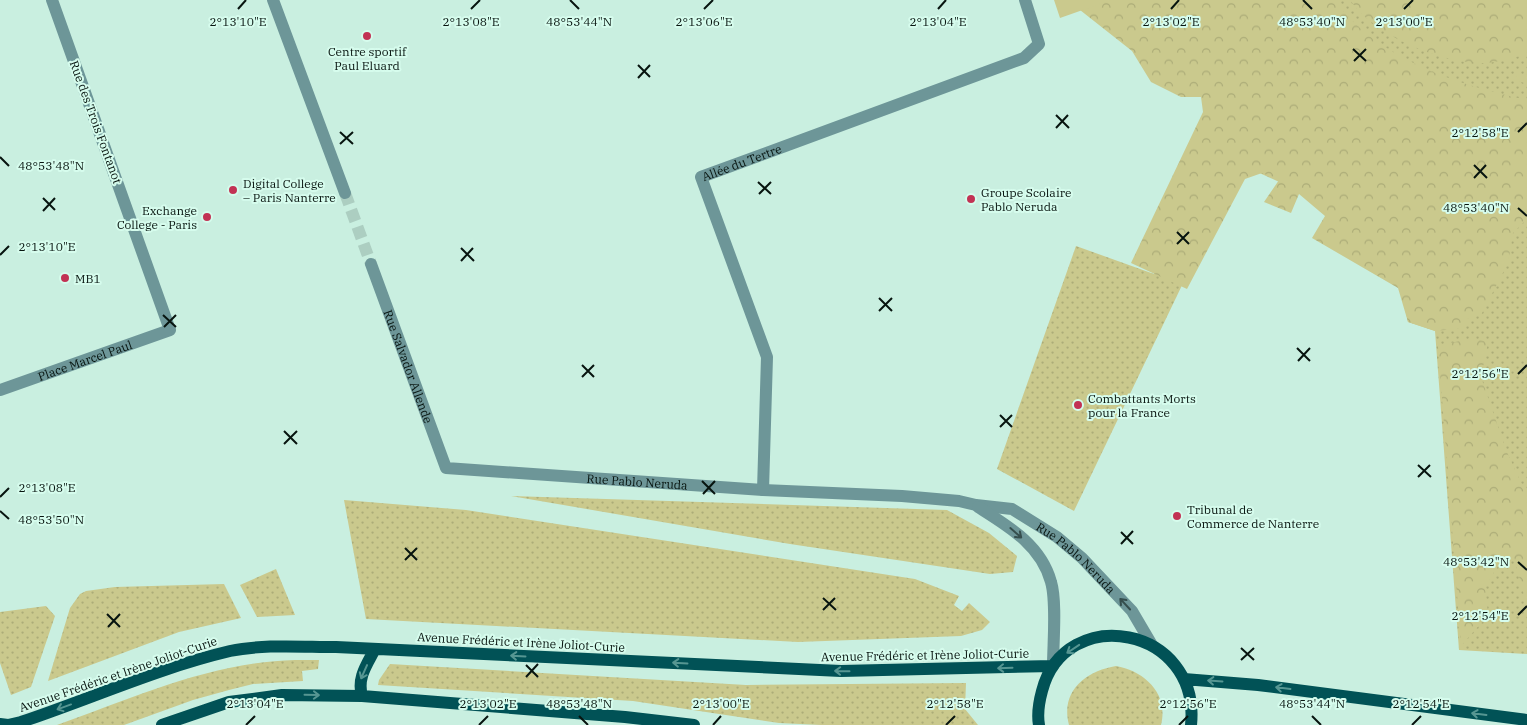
<svg xmlns="http://www.w3.org/2000/svg" width="1527" height="725" viewBox="0 0 1527 725" font-family="'IBM Plex Serif',serif">
<defs>
<pattern id="green-dots" width="8" height="8" patternUnits="userSpaceOnUse" patternTransform="scale(1.25)"><rect width="8" height="8" fill="#cac98d"/><path d="M2 2h.1M6 6h.1" fill="none" stroke="#acac78" stroke-width="1.8" stroke-linecap="round"/></pattern>
<pattern id="forest-crowns" width="20" height="18" patternUnits="userSpaceOnUse" patternTransform="scale(1.25)"><rect width="20" height="18" fill="#cac98d"/><path d="M2 6a3 3 0 1 1 6 0M12 15a3 3 0 1 1 6 0" fill="none" stroke="#acac78"/></pattern>
</defs>
<rect width="100%" height="100%" fill="#c9efe0"/>
<!-- green -->
<path fill="url(#green-dots)" d="M 1161,0 L 1527,0 L 1527,654 L 1459,650 L 1435,331 L 1408,322 L 1395,263 L 1310,196 L 1240,164 L 1074,511 L 997,469 L 1076,246 L 1154,274 L 1240,84 Z
M 511,496 L 947,510 L 989,533 L 1017,556 L 1013,572 L 990,574 L 790,544 Z
M 344,500 L 466,510 L 915,579 L 959,596 L 954,605 L 962,611 L 969,603 L 990,622 L 982,630 L 961,636 L 798,642 L 366,619 Z
M 276,569 L 295,615 L 257,617 L 240,585 Z
M 224,584 L 241,618 L 179,632 L 48,681 L 70,608 L 80,594 L 86,591 L 115,587 Z
M 46,606 L 55,616 L 31,687 L 11,695 L 0,663 L 0,612 Z
M 295,660 L 319,660 L 318,669 L 302,671 L 303,681 L 253,684 L 229,690 L 193,700 L 124,725 L 57,725 C 135,697 211,662 295,660 Z
M 390,664 L 746,685 L 966,683 L 965,709 L 978,725 L 821,725 L 779,723 L 633,701 L 378,685 L 379,680 Z
M 1116,666 C 1144,671 1169,693 1161,725 L 1069,725 C 1060,691 1086,671 1116,666 Z"/>
<!-- forest -->
<path fill="url(#forest-crowns)" d="M 1109,0 L 1334,0 C 1378,59 1457,85 1527,100 L 1527,219 L 1513,233 L 1508,263 L 1481,315 L 1464,320 L 1466,328 L 1435,331 L 1408,322 L 1398,288 L 1312,238 L 1325,216 L 1299,194 L 1291,213 L 1264,202 L 1279,180 L 1262,173 L 1245,179 L 1187,289 L 1131,263 L 1203,112 L 1201,97 L 1181,97 L 1151,82 L 1132,51 L 1080,10 Z
M 1350,0 L 1527,0 L 1527,54 C 1511,58 1494,64 1478,63 C 1436,61 1374,35 1350,0 Z
M 1527,73 L 1527,84 L 1511,78 Z
M 1472,338 L 1488,342 L 1481,377 L 1506,450 L 1523,487 L 1527,489 L 1527,606 L 1514,558 L 1500,563 L 1485,586 L 1488,615 L 1461,646 L 1438,346 Z"/>
<!-- pitch -->
<path fill="#cac98d" d="M 1054,0 L 1111,0 L 1060,18 Z"/>
<g fill="none" stroke-linecap="round" stroke-linejoin="round">
<!-- minor-tunnel -->
<path stroke="#accec1" stroke-width="12" stroke-dasharray="12 6" stroke-linecap="butt" d="M 345,193 L 371,264"/>
<!-- minor -->
<g stroke="#6d9698" stroke-width="12">
<path d="M 273,0 L 345,193"/>
<path id="s1" d="M 371,264 L 446,468 L 763,490 L 902,496 L 959,501 L 976,505 L 1012,509 L 1057,537 L 1082,558 L 1132,611 L 1152,645"/>
<path id="s2" d="M 0,390 L 170,330 L 52,0"/>
<path id="s3" d="M 763,490 L 767,357 L 701,177 L 1024,58 L 1039,44 L 1025,0"/>
<path d="M 978,507 C 1008,526 1041,545 1051,582 C 1057,602 1053,644 1053,666"/>
</g>
<!-- major -->
<path stroke="#015256" stroke-width="12" d="M 1184,679 L 1258,685 L 1527,720
M 362,696 C 357,678 366,666 375,649
M 0,724 L 8,725 L 21,722 C 90,699 158,668 230,651 C 263,644 302,647 336,647 L 841,671 L 1053,666
M 162,725 L 229,702 L 282,695 L 362,696 L 625,717 L 694,725
M 1039,725 C 1037,714 1039,702 1042,691 C 1065,602 1201,626 1191,725"/>
</g>
<!-- one-way arrows -->
<defs><path id="oneway-shaft" d="M-6 0H5M1.5-3L5.5 0L1.5 3" fill="none" stroke-width="1.6" stroke-linecap="round" stroke-linejoin="round" transform="scale(1.25)"/></defs>
<g stroke="#354e4d">
<use href="#oneway-shaft" transform="translate(1016 533) rotate(41)"/>
<use href="#oneway-shaft" transform="translate(1125 604) rotate(-133)"/>
</g>
<g stroke="#569692">
<use href="#oneway-shaft" transform="translate(1073 649) rotate(146)"/>
<use href="#oneway-shaft" transform="translate(518 656) rotate(-177)"/>
<use href="#oneway-shaft" transform="translate(680 663) rotate(-177)"/>
<use href="#oneway-shaft" transform="translate(1005 668) rotate(178)"/>
<use href="#oneway-shaft" transform="translate(842 671) rotate(-179)"/>
<use href="#oneway-shaft" transform="translate(364 672) rotate(114)"/>
<use href="#oneway-shaft" transform="translate(1215 681) rotate(-176)"/>
<use href="#oneway-shaft" transform="translate(1283 688) rotate(-173)"/>
<use href="#oneway-shaft" transform="translate(312 695) rotate(1)"/>
<use href="#oneway-shaft" transform="translate(64 707) rotate(160)"/>
<use href="#oneway-shaft" transform="translate(1479 714) rotate(-173)"/>
</g>
<!-- ticks -->
<path fill="none" stroke="#07140f" stroke-width="2" d="M 570,0 L 579,9M 1303,0 L 1312,9M 238,9 L 246,0M 471,9 L 480,0M 704,9 L 713,0M 938,9 L 946,0M 1171,9 L 1179,0M 1404,9 L 1413,0M 1353,49 L 1366,61M 1354,61 L 1366,49M 638,65 L 650,77M 638,78 L 650,65M 1056,115 L 1069,128M 1056,128 L 1068,115M 340,132 L 353,144M 1518,132 L 1527,123M 340,144 L 353,132M 0,157 L 9,166M 1474,165 L 1487,178M 1474,178 L 1486,165M 758,182 L 771,194M 759,194 L 771,182M 43,198 L 55,210M 1518,208 L 1527,216M 43,211 L 55,198M 1177,232 L 1189,244M 1177,244 L 1189,232M 461,248 L 474,261M 0,255 L 9,246M 461,261 L 473,248M 879,298 L 892,311M 879,311 L 892,298M 163,315 L 176,327M 164,327 L 176,315M 1297,348 L 1310,361M 1298,361 L 1310,348M 582,365 L 594,377M 1518,374 L 1527,365M 582,377 L 594,365M 1000,415 L 1012,427M 1000,427 L 1012,415M 284,431 L 297,444M 284,444 L 297,431M 1418,465 L 1431,477M 1418,477 L 1430,465M 702,481 L 715,494M 703,494 L 715,481M 0,497 L 9,488M 0,511 L 9,519M 1121,532 L 1133,544M 1121,544 L 1133,531M 405,548 L 417,560M 405,560 L 417,548M 1518,562 L 1527,570M 823,598 L 836,610M 823,610 L 835,598M 107,614 L 120,627M 1518,615 L 1527,606M 108,627 L 120,614M 1241,648 L 1254,660M 1241,660 L 1254,648M 526,665 L 538,677M 526,677 L 538,664M 579,716 L 588,725M 1312,716 L 1321,725M 246,725 L 255,716M 479,725 L 488,716M 713,725 L 721,716M 946,725 L 955,716M 1179,725 L 1188,716M 1412,725 L 1421,716"/>
<!-- markers -->
<g fill="#c23254" stroke="#d6fced" stroke-width="2">
<circle cx="367" cy="36" r="5"/>
<circle cx="233" cy="190" r="5"/>
<circle cx="971" cy="199" r="5"/>
<circle cx="207" cy="217" r="5"/>
<circle cx="65" cy="278" r="5"/>
<circle cx="1078" cy="405" r="5"/>
<circle cx="1177" cy="516" r="5"/>
</g>
<g text-anchor="middle" dominant-baseline="central" stroke-width="4" stroke-linejoin="round" paint-order="stroke">
<!-- poi labels -->
<g font-size="12" fill="#07140f" stroke="#d6fced" text-anchor="start">
<text x="367" y="51" text-anchor="middle">Centre sportif<tspan x="367" dy="14">Paul Eluard</tspan></text>
<text x="243" y="183">Digital College<tspan x="243" dy="14">– Paris Nanterre</tspan></text>
<text x="981" y="192">Groupe Scolaire<tspan x="981" dy="14">Pablo Neruda</tspan></text>
<text x="197" y="210" text-anchor="end">Exchange<tspan x="197" dy="14">College - Paris</tspan></text>
<text x="75" y="278">MB1</text>
<text x="1088" y="398">Combattants Morts<tspan x="1088" dy="14">pour la France</tspan></text>
<text x="1187" y="509">Tribunal de<tspan x="1187" dy="14">Commerce de Nanterre</tspan></text>
</g>
<!-- street labels -->
<g font-size="12" fill="#07140f" stroke="#d6fced">
<text transform="translate(96 122) rotate(70)">Rue des Trois Fontanot</text>
<text stroke="none"><textPath href="#s3" startOffset="368">Allée du Tertre</textPath></text>
<text stroke="none"><textPath href="#s2" startOffset="90">Place Marcel Paul</textPath></text>
<text stroke="none"><textPath href="#s1" startOffset="109">Rue Salvador Allende</textPath></text>
<text stroke="none"><textPath href="#s1" startOffset="409">Rue Pablo Neruda</textPath></text>
<text stroke="none"><textPath href="#s1" startOffset="866">Rue Pablo Neruda</textPath></text>
<text transform="translate(521 642) rotate(3)">Avenue Frédéric et Irène Joliot-Curie</text>
<text transform="translate(925 655) rotate(-1)">Avenue Frédéric et Irène Joliot-Curie</text>
<text transform="translate(118 674) rotate(-19)">Avenue Frédéric et Irène Joliot-Curie</text>
</g>
</g>
<g font-size="12" text-anchor="middle" fill="#07140f" stroke="#d6fced" stroke-width="4" stroke-linejoin="round" paint-order="stroke">
<text x="579" y="26">48°53'44"N</text>
<text x="1312" y="26">48°53'40"N</text>
<text x="471" y="26">2°13'08"E</text>
<text x="704" y="26">2°13'06"E</text>
<text x="938" y="26">2°13'04"E</text>
<text x="238" y="26">2°13'10"E</text>
<text x="1171" y="26">2°13'02"E</text>
<text x="1404" y="26">2°13'00"E</text>
<text x="1480" y="137">2°12'58"E</text>
<text x="51" y="170">48°53'48"N</text>
<text x="1476" y="212">48°53'40"N</text>
<text x="47" y="251">2°13'10"E</text>
<text x="1480" y="378">2°12'56"E</text>
<text x="47" y="492">2°13'08"E</text>
<text x="51" y="524">48°53'50"N</text>
<text x="1476" y="566">48°53'42"N</text>
<text x="1480" y="620">2°12'54"E</text>
<text x="255" y="708">2°13'04"E</text>
<text x="488" y="708">2°13'02"E</text>
<text x="721" y="708">2°13'00"E</text>
<text x="955" y="708">2°12'58"E</text>
<text x="1188" y="708">2°12'56"E</text>
<text x="1421" y="708">2°12'54"E</text>
<text x="579" y="708">48°53'48"N</text>
<text x="1312" y="708">48°53'44"N</text>
</g>
</svg>
